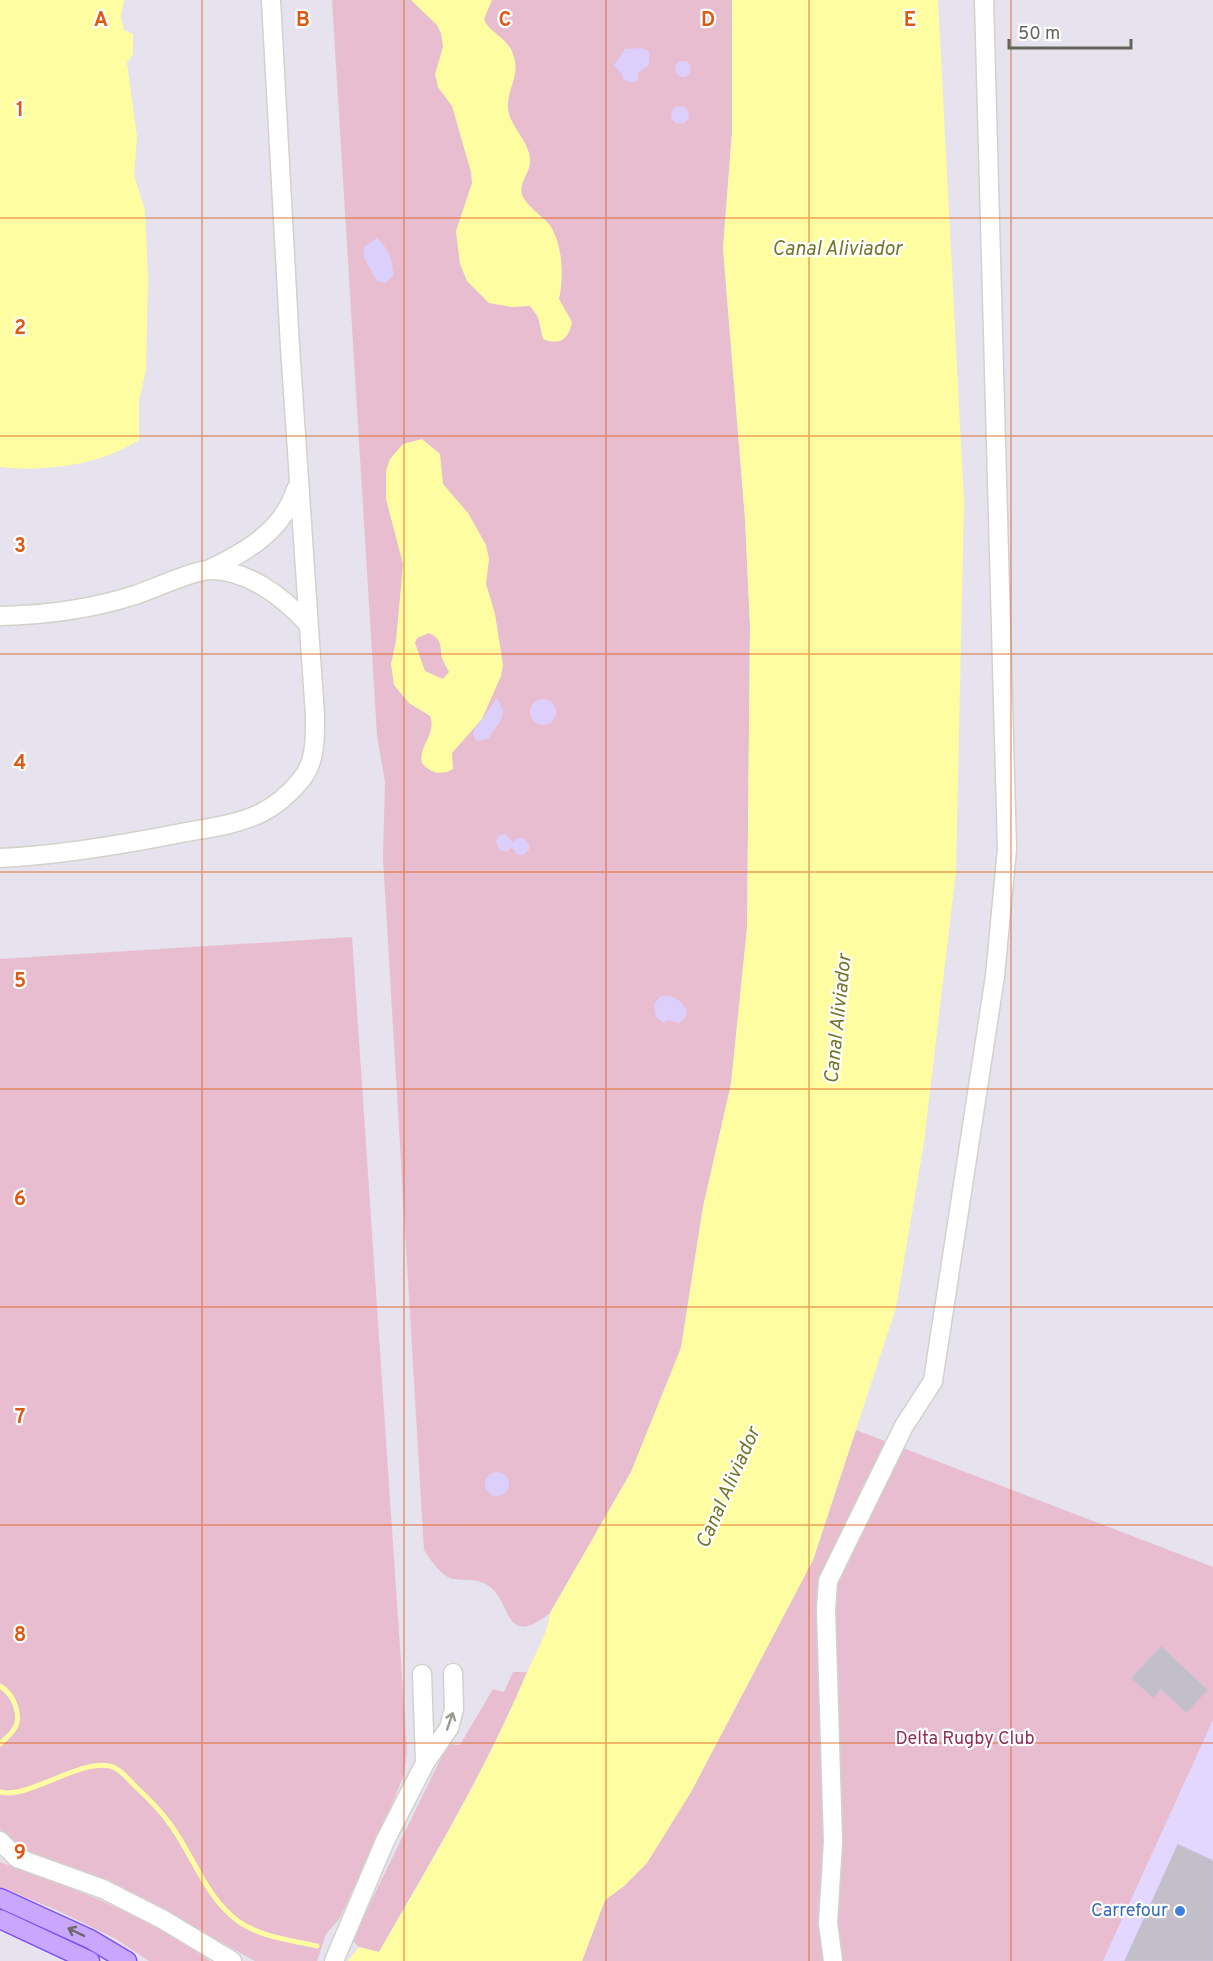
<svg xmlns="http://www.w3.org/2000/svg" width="1213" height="1961" viewBox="0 0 1213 1961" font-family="Overpass,sans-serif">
<rect width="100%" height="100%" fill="#e6e2ee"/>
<!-- commercial -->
<path fill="#e3d7ff" d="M 1213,1720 L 1213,1961 L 1103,1961 Z"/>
<!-- green -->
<path fill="#e8bdd0" d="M 332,0 L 732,0 L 732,133 L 723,248 L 745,519 L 750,626 L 747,928 L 731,1084 L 703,1207 L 681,1348 L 631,1472 L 550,1613 C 502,1651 513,1599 486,1584 C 475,1578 465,1581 454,1579 C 441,1577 431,1560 424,1550 L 383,858 L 385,782 L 377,735 Z
M 352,937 L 407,1751 L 404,1775 L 390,1809 L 340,1918 L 326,1934 L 317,1961 L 255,1961 L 118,1885 L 20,1850 L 0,1829 L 0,959 Z
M 856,1430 L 1213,1567 L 1213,1720 L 1103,1961 L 582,1961 L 605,1900 L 624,1886 L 691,1792 L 813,1560 Z
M 513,1672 L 527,1672 C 486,1769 431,1861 379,1952 L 359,1947 L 352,1940 L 448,1744 L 460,1745 L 493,1689 L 504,1692 Z
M 0,1862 C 73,1889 147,1914 210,1961 L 149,1961 L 116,1939 L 59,1911 L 0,1887 Z"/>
<!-- sand -->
<path fill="#ddcffc" d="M 641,48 L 649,51 L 649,65 L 638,73 L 638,81 L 629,82 L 623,79 L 622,74 L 614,65 L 625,49 Z
M675 69a8 8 0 1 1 16 0a8 8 0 1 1-16 0Z
M671 115a9 9 0 1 1 18 0a9 9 0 1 1-18 0Z
M 377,238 C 388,247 394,263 393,277 L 385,283 L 377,281 L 364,258 L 364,247 Z
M 497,698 L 503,710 L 501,720 L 488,739 L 476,741 L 473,732 Z
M530 712a13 13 0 1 1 26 0a13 13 0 1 1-26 0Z
M 505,834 L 513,842 L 518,838 L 525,839 L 529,844 L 529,850 L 523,855 L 518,855 L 511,847 L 507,852 L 499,850 L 496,841 L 499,835 Z
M 661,996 C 674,995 679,999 687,1010 L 685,1018 L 679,1023 L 668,1020 L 663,1023 L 656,1017 L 654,1004 Z
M485 1484a12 12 0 1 1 24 0a12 12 0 1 1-24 0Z"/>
<!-- water -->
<path fill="#fffda2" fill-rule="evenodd" d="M 0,0 L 124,0 L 121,17 L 124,30 L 133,34 L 133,54 L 127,63 L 137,137 L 134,175 L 145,210 L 148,279 L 146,371 L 139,401 L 139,440 C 101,465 45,472 0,467 Z
M 411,0 L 492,0 L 484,19 C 489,33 508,38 513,54 C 521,77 507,87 508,108 C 509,125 528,140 530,158 C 532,172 516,184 523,197 C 528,207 541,215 549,224 C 563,243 564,278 559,299 L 572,322 C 569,339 560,346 543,339 L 538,317 L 530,306 L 511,307 L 489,303 L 467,281 L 460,264 L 456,231 L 472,183 L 471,172 L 452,106 L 438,87 L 435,74 L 443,47 L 441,33 L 437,25 Z
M 732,0 L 938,0 L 964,502 L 956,871 L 924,1142 L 896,1308 L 813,1560 L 691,1792 L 647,1863 L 624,1886 L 605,1900 L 582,1961 L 348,1961 L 359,1947 L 379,1952 C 431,1862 485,1772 525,1677 C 534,1655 547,1637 550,1613 L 631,1472 L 681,1348 L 703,1207 L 731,1084 L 747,928 L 750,626 L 745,519 L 723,248 L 732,133 Z
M 422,439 L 440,454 L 443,484 L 468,513 L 486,545 L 489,559 L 486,584 L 495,614 L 503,665 L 501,676 L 482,719 L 452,753 L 453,769 C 441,776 430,773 422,763 C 418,745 437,735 430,716 L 409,703 L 394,685 L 391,664 L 396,641 L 403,564 L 386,499 L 386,471 L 390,459 L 403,444 ZM 429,633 C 442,639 440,646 442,658 C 444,663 447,668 449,672 L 443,679 L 425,671 L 415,643 L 417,638 Z"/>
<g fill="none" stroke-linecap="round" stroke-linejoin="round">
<!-- stream -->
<path stroke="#fffda2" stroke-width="5" d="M 0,1686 C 13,1693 23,1716 14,1729 C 11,1735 4,1739 0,1744
M 0,1792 C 29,1800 86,1754 115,1768 C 123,1772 130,1781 136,1787 C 148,1798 160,1810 170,1824 C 193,1855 206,1898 238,1921 C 260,1937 291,1940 317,1946"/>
</g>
<!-- building -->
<path fill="#c2bfc9" stroke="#c5c0d3" stroke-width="1.5" d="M 1161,1647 L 1207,1690 L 1186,1712 L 1161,1688 L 1153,1697 L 1132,1678 Z
M 1178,1845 L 1213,1861 L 1213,1961 L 1125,1961 Z"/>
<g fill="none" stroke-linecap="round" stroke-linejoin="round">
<!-- minor casing -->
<g stroke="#d1d3cb" stroke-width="21">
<path id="minor" d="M 208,570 C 246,552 283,531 296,489
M 0,616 C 45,615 92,609 135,595 C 153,589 192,571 209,570 C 247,569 283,597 307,623
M 0,858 C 62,855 121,845 181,833 C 208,828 236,825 261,813 C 275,806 290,793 300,781 C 316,763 315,739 315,716 L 290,347 L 271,0
M 422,1674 L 425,1761
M 0,1841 L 17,1858 L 103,1889 L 162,1919 L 232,1961
M 334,1961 L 385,1841 L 425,1763 L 449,1728 L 454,1709 L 453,1673
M 833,1961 L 828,1923 L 833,1842 L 826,1609 L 828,1581 L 904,1426 L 933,1381 L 995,976 L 1007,849 L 984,0"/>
</g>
<!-- major casing -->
<g stroke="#7d50fa" stroke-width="21">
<path id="major" d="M 0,1898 L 90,1939 L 127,1961
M 0,1919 L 90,1961"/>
</g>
<!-- minor -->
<use href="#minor" stroke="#fff" stroke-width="18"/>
<!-- major -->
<use href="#major" stroke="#c9a7ff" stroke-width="18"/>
</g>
<!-- one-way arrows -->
<defs><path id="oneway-shaft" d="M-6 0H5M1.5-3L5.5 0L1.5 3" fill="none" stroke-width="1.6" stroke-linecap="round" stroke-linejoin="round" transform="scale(1.5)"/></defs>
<use stroke="#9a9a94" href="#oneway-shaft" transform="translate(450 1721) rotate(-71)"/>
<use stroke="#6d6b6b" href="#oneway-shaft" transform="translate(76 1932) rotate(-154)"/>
<!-- grid -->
<path fill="none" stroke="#db5a14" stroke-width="1.5" stroke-opacity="0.55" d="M 202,0 L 202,1961M 404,0 L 404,1961M 606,0 L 606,1961M 809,0 L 809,1961M 1011,0 L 1011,1961M 0,218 L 1213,218M 0,436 L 1213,436M 0,654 L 1213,654M 0,872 L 1213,872M 0,1089 L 1213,1089M 0,1307 L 1213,1307M 0,1525 L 1213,1525M 0,1743 L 1213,1743"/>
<!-- markers -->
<circle fill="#3f7fe0" stroke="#fff" stroke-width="2" cx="1180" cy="1911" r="6"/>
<g text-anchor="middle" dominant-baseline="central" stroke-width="4.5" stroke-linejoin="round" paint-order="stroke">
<!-- park labels -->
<g font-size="18" fill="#8d3156" stroke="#fff">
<text x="965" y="1739">Delta Rugby Club</text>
</g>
<!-- shop labels -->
<g font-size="18" fill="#366cbe" stroke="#fff" text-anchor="end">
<text x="1168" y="1911">Carrefour</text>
</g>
<!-- water labels -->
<g font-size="20" font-style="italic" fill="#727729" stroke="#fff">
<text x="837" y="250">Canal Aliviador</text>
<text transform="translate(839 1019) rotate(-84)">Canal Aliviador</text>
<text transform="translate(729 1488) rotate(-66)">Canal Aliviador</text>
</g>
</g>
<g font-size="20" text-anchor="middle" font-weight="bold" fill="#db5a14" stroke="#fff" stroke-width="4.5" stroke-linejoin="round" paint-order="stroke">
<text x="101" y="26">A</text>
<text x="303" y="26">B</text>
<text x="505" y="26">C</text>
<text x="708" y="26">D</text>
<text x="910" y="26">E</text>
<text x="20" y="116">1</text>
<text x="20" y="334">2</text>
<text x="20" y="552">3</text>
<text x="20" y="769">4</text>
<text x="20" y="987">5</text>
<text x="20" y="1205">6</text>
<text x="20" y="1423">7</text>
<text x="20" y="1641">8</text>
<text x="20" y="1859">9</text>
</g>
<!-- scale -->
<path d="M1009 39v9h122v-9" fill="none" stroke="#63645b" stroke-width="3"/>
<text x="1018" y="39" font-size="18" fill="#63645b" stroke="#ffffff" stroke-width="4.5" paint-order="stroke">50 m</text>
</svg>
